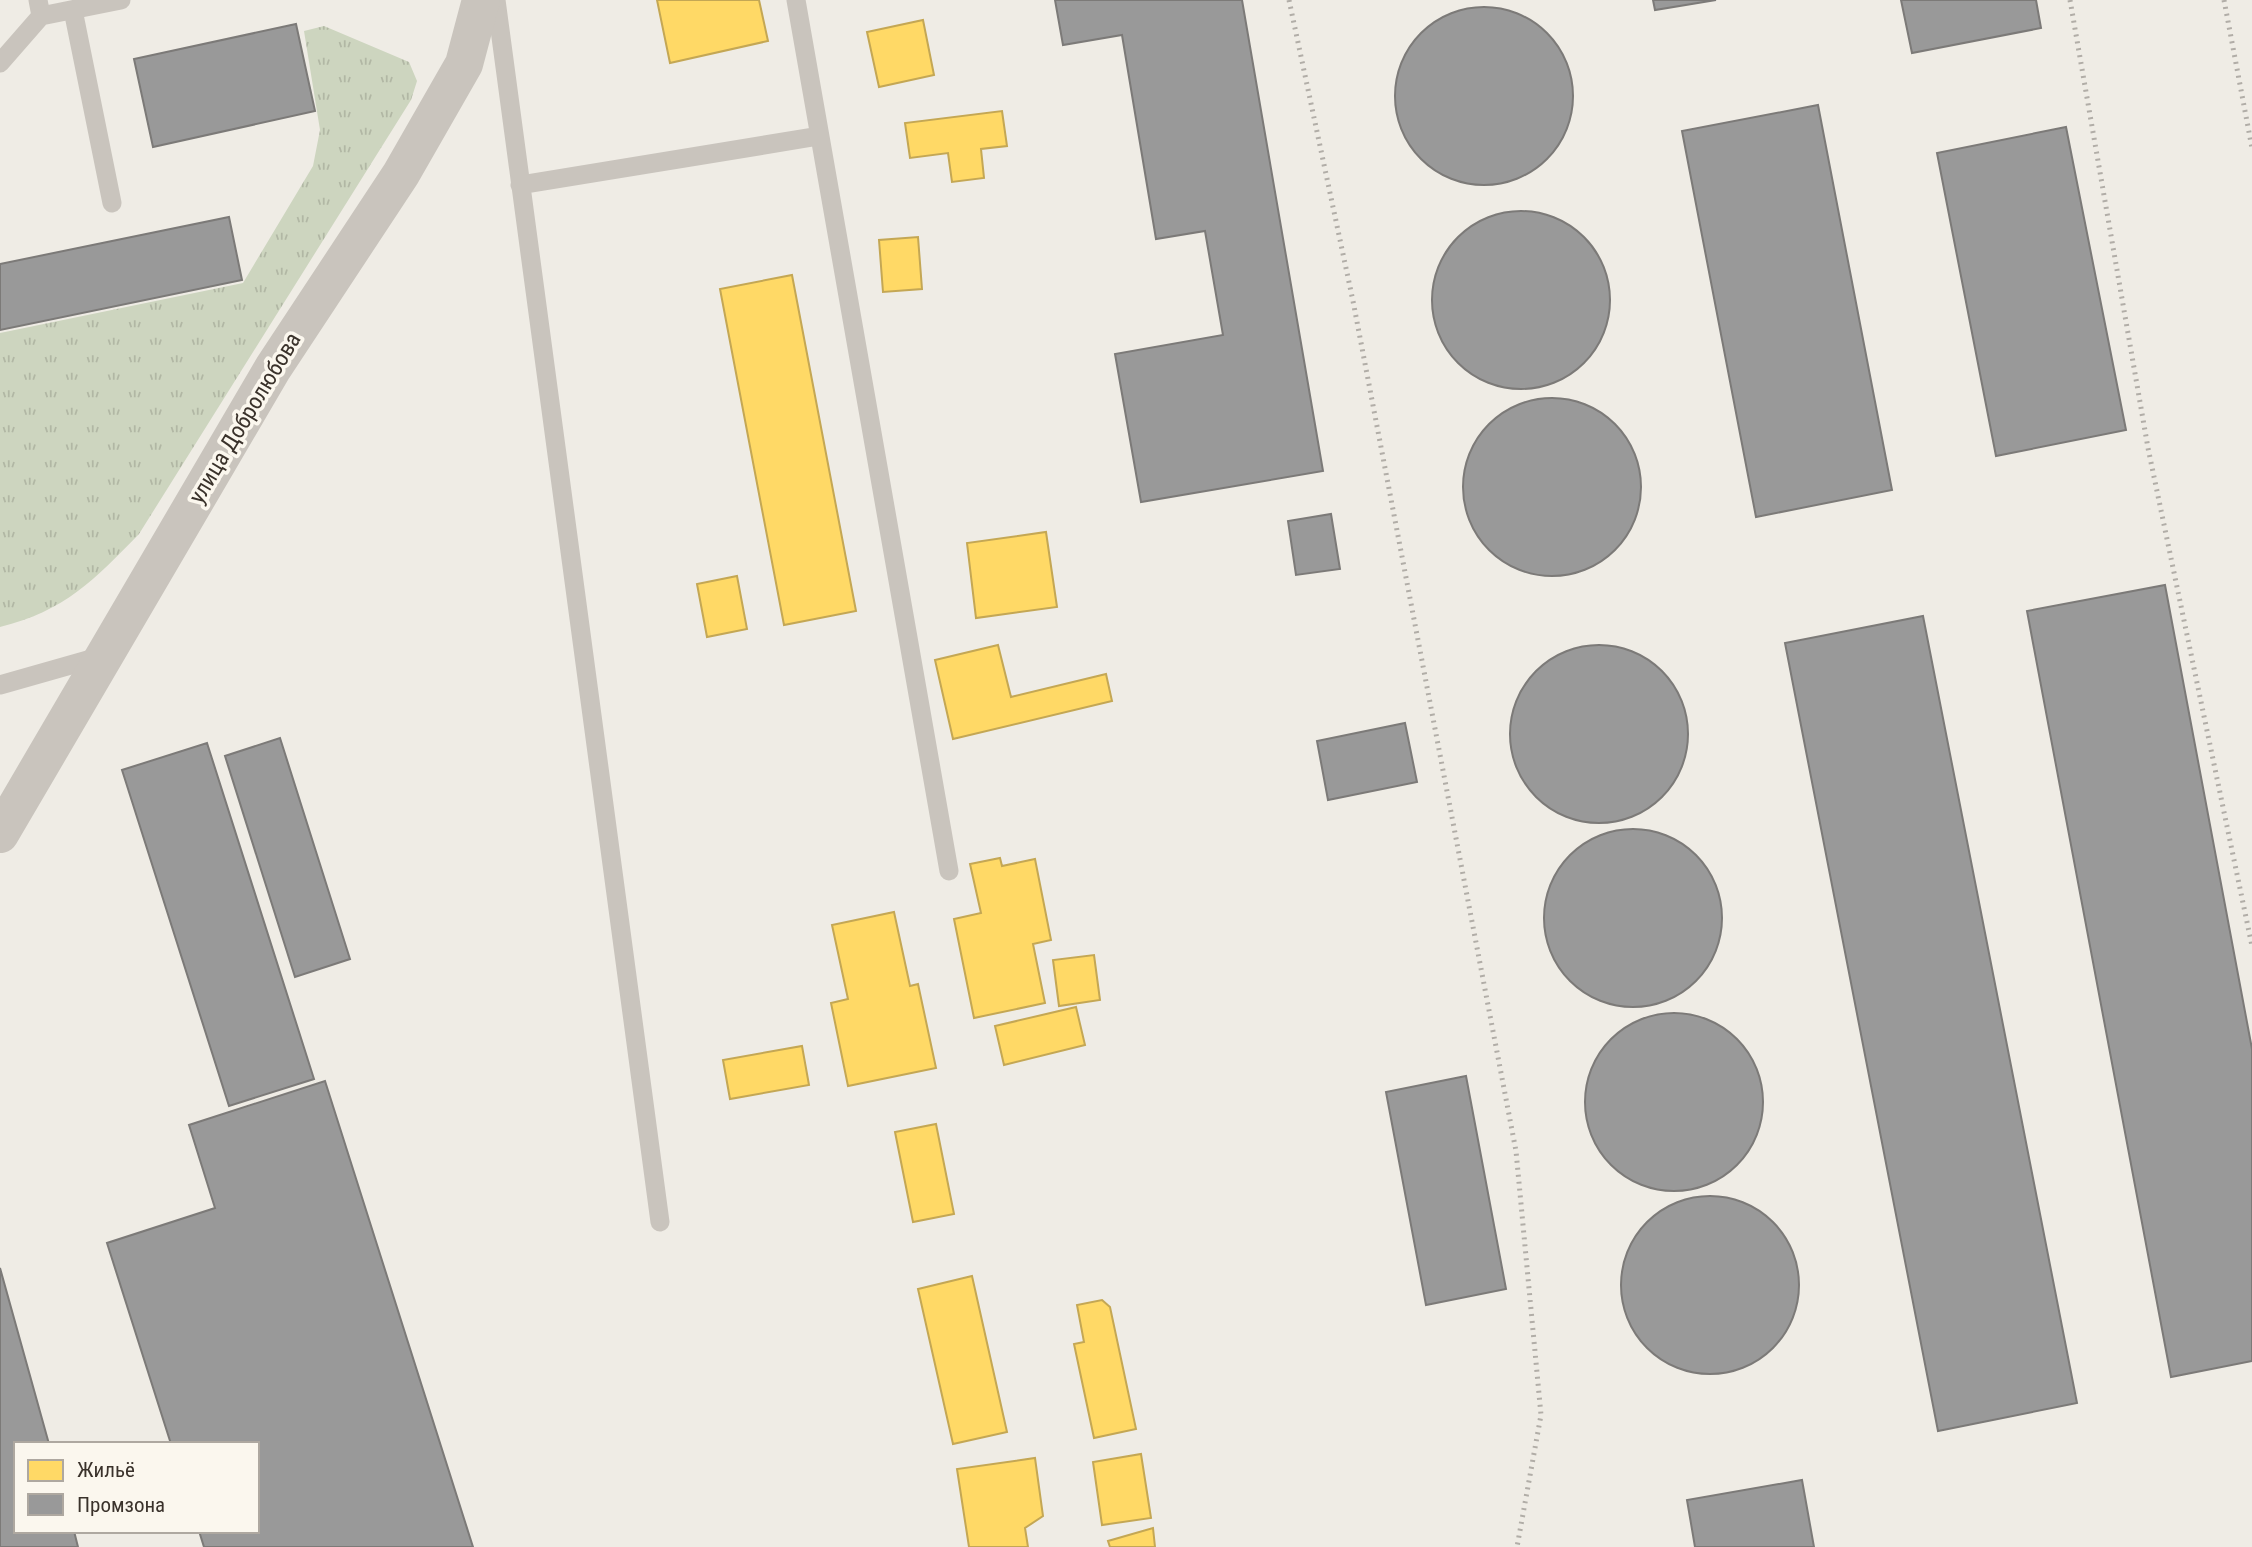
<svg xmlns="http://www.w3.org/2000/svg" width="2252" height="1547" viewBox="0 0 2252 1547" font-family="'Roboto Condensed',sans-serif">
<defs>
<pattern id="grass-tufts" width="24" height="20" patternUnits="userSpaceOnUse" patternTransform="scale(1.75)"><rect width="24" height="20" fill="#cdd5bf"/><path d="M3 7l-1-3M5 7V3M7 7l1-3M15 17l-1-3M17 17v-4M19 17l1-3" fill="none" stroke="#b1b7a4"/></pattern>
</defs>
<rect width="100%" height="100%" fill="#efece5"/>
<!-- grass -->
<path fill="url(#grass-tufts)" d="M 324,26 L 409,62 L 417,81 L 411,100 L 139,534 C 94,580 65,611 0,627 L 0,333 L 243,283 L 313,166 L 320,130 L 304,31 Z"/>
<!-- homes -->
<path fill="#ffd966" stroke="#c4a754" stroke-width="2" d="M 657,0 L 759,0 L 768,41 L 670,63 Z
M 923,20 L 934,75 L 879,87 L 867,32 Z
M 1002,111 L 1007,146 L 981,149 L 984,178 L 952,182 L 948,153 L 910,158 L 905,123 Z
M 918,237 L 922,289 L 883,292 L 879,240 Z
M 792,275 L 856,611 L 784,625 L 720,289 Z
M 1046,532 L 1057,607 L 976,618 L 967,543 Z
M 737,576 L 747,629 L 707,637 L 697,584 Z
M 998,645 L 1011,697 L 1106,674 L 1112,701 L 953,739 L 935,660 Z
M 1000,858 L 1002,866 L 1035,859 L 1051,940 L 1033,944 L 1045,1003 L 974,1018 L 954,919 L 981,913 L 970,864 Z
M 894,912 L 910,986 L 918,984 L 936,1068 L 848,1086 L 831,1003 L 848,999 L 832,925 Z
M 1094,955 L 1100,1000 L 1059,1006 L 1053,960 Z
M 1076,1007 L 1085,1045 L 1004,1065 L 995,1026 Z
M 802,1046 L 809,1085 L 730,1099 L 723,1060 Z
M 936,1124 L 954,1214 L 913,1222 L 895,1132 Z
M 972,1276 L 1007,1432 L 953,1444 L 918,1289 Z
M 1102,1300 L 1110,1307 L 1136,1429 L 1094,1438 L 1074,1344 L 1084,1342 L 1077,1305 Z
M 1141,1454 L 1151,1518 L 1102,1525 L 1093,1462 Z
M 1035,1458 L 1043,1516 L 1025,1528 L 1028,1547 L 969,1547 L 957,1469 Z
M 1153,1528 L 1155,1547 L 1110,1547 L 1108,1541 Z"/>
<!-- industry -->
<path fill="#999" stroke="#7c7a78" stroke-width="2" d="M 1055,0 L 1242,0 L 1323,471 L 1141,502 L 1115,354 L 1223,335 L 1205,231 L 1156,239 L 1122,35 L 1063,45 Z
M 1653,0 L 1716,0 L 1655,10 Z
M 1901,0 L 2036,0 L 2041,28 L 1912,53 Z
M1395 96a89 89 0 1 1 178 0a89 89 0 1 1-178 0Z
M 296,24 L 315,111 L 153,147 L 134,59 Z
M 1818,105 L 1892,490 L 1756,517 L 1682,131 Z
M 2066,127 L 2126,430 L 1996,456 L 1937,153 Z
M1432 300a89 89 0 1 1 178 0a89 89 0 1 1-178 0Z
M 229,217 L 242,280 L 0,330 L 0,264 Z
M1463 487a89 89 0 1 1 178 0a89 89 0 1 1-178 0Z
M 1331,514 L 1340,569 L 1296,575 L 1288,521 Z
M 2165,585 L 2252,1049 L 2252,1361 L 2171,1377 L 2027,611 Z
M 1923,616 L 2077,1403 L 1938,1431 L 1785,643 Z
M1510 734a89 89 0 1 1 178 0a89 89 0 1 1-178 0Z
M 1405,723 L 1417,782 L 1328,800 L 1317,741 Z
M 280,738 L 350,959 L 295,977 L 225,756 Z
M 207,743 L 314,1079 L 229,1106 L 122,770 Z
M1544 918a89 89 0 1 1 178 0a89 89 0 1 1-178 0Z
M1585 1102a89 89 0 1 1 178 0a89 89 0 1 1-178 0Z
M 1466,1076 L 1506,1289 L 1426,1305 L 1386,1092 Z
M 325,1081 L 473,1547 L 204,1547 L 199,1531 L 257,1531 L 257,1444 L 171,1444 L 107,1243 L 215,1208 L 189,1125 Z
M1621 1285a89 89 0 1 1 178 0a89 89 0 1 1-178 0Z
M 0,1268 L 49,1444 L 16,1444 L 16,1531 L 74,1531 L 78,1547 L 0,1547 Z
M 1802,1480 L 1814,1547 L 1695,1547 L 1687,1500 Z"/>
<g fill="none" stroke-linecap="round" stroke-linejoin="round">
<!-- service -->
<path stroke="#c9c4bd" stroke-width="19" d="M 38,0 L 41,16 L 121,0
M 496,0 L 660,1222
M 796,0 L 949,871
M 73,10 L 112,203
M 0,63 L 41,16
M 520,185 L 819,136
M 0,685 L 102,656"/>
<!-- minor -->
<path stroke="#c9c4bd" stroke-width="38" d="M 0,834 L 273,368 L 401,174 L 464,64 L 481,0"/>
<!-- rail -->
<path stroke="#b1ada7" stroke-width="5" stroke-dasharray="2 5" stroke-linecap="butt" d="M 1289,0 L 1353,301 L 1516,1151 L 1541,1415 L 1517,1547
M 2070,0 L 2148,448 L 2252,946
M 2224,0 L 2252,148"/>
</g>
<g text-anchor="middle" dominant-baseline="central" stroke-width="7" stroke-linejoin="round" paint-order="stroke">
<!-- street labels -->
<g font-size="23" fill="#3a322b" stroke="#fbf7ee">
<text transform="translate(245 418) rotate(-59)">улица Добролюбова</text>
</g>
</g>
<!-- legend -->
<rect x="14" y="1442" width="245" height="91" fill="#fbf7ee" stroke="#aea8a0" stroke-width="2"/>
<rect x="28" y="1460" width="35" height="21" fill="#ffd966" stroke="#aea8a0" stroke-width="2"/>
<text x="77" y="1477" font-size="21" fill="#3a322b">Жильё</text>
<rect x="28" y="1494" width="35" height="21" fill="#999999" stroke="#aea8a0" stroke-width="2"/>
<text x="77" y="1512" font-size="21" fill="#3a322b">Промзона</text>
</svg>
